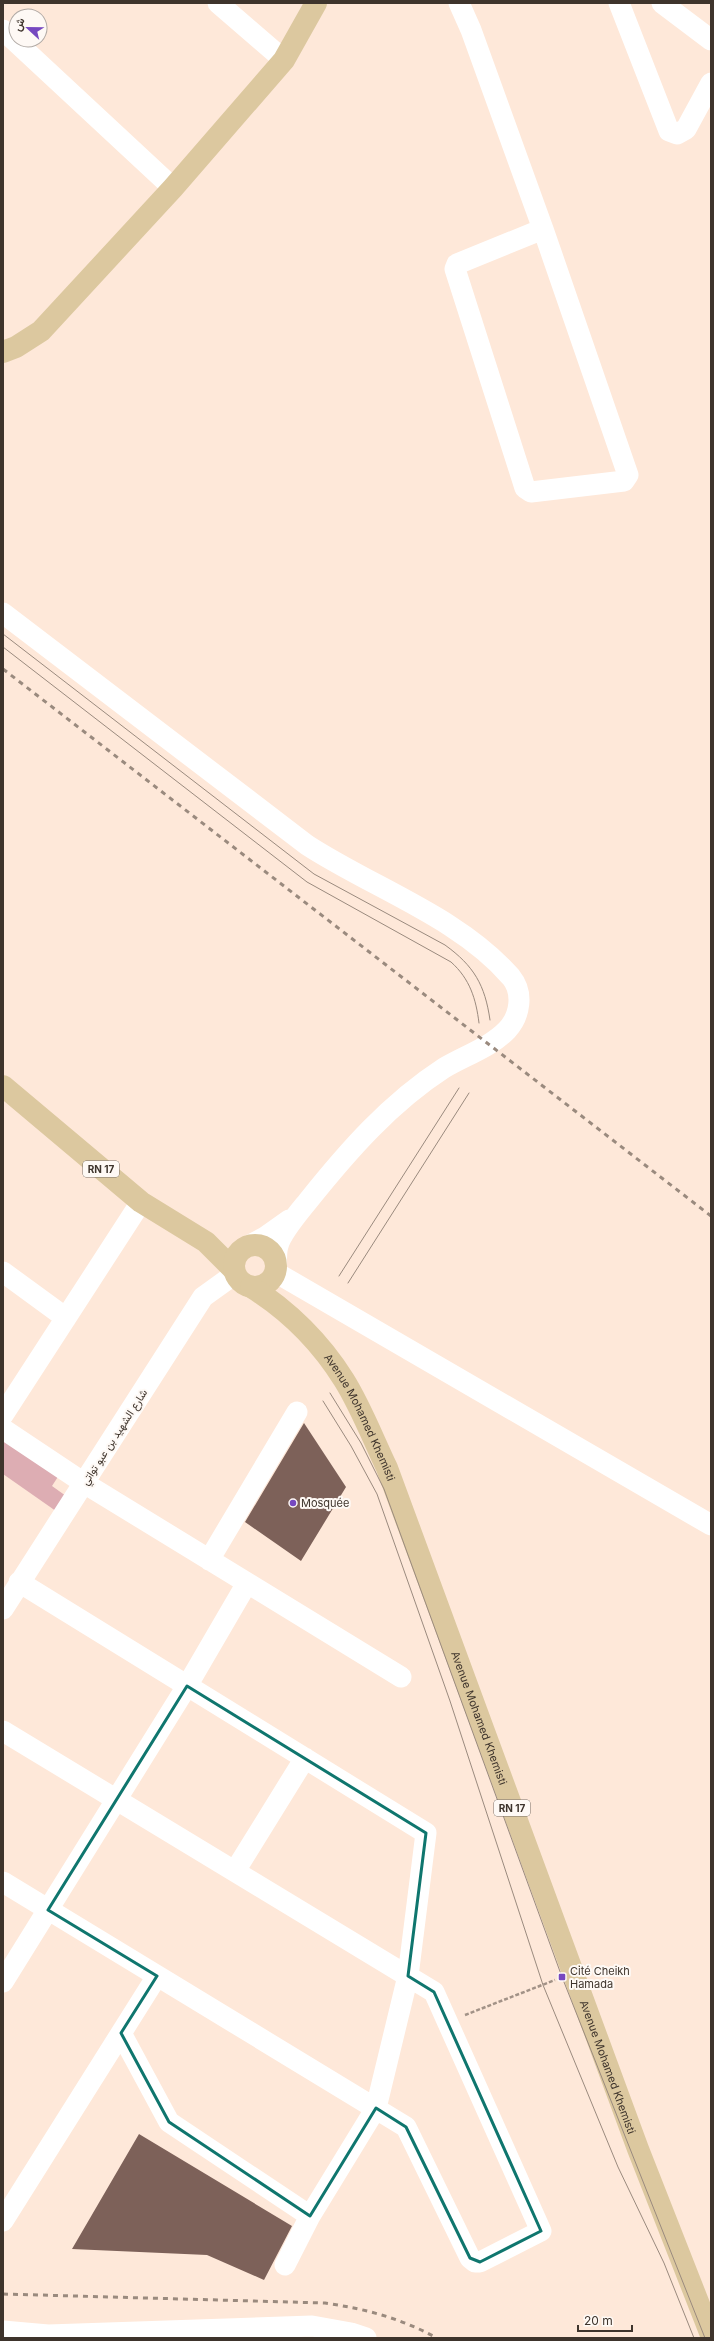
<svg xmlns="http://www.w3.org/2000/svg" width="714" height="2341" viewBox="0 0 714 2341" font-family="Inter,Vazirmatn,sans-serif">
<rect width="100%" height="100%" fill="#fee8d9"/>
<!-- green -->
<path fill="#ddadb3" d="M 3,1429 L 63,1469 L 52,1486 L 73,1501 L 63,1516 L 3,1474 Z"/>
<!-- building -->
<path fill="#7d6159" d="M 304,1423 L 346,1487 L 301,1561 L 245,1522 Z
M 139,2134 L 292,2226 L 264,2280 L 207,2255 L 72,2249 Z"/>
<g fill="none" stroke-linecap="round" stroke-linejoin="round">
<!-- path -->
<path stroke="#a29287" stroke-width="2.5" stroke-dasharray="4 2" stroke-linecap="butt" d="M 465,2015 L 555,1980"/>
<!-- minor -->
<path stroke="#fff" stroke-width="21" d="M 218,3 L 284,60
M 459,3 L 471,30 L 543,229 L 552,255 L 628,475 L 624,481 L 531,492 L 525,488 L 455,269 L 457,264 L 543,229
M 619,3 L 669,131 L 677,134 L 686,129 L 711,83
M 662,3 L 711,40
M 3,30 L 173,188
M 3,613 L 307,845 C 373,888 459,917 511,977 C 524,993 520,1016 507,1030 C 491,1047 464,1056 444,1068 C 390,1103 348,1151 308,1201 C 300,1211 281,1233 278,1246 C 276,1252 277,1259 276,1265
M 248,1246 L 265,1237 L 289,1220
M 3,1272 L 66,1318
M 275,1272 L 711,1525
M 3,1415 L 141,1202
M 3,1429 L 84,1483 L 401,1677
M 209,1560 L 297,1412
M 19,1582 L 426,1833 L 408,1976 L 376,2108 L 310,2216 L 169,2122 L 121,2033
M 3,1609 L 203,1297 L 235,1274
M 3,1731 L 434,1992 L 541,2231 L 480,2262 L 475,2262 L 470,2258 L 406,2127 L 3,1882
M 235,1871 L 305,1758
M 3,1982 L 187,1686 L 247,1583
M 3,2221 L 157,1976
M 285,2265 L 310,2216
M 3,2331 L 48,2335 L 312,2326 L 351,2333 L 366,2338"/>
<!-- major -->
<g stroke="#dcc89f" stroke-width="22">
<path d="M 3,352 L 16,347 L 41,331 L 173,188 L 284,60 L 316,3"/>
<path d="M 3,1086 L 141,1202 L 206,1242 L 233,1269"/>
<circle cx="255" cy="1266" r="21"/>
<path id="s1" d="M 251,1287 C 288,1310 321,1343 344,1380 C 361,1407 373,1439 387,1468 L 638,2149 L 711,2335"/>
</g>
<!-- tram -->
<path stroke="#9a8a7e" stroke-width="1" d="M 3,634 L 314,874 L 445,945 C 474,966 485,985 490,1020
M 3,647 L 307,882 L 451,962 C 470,979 476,999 479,1023
M 339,1276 L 459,1088
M 348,1283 L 469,1093
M 330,1393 L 361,1443 L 384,1489 L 562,1977 L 705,2338
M 323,1401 L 351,1446 L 377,1494 L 450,1701 L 543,1985 L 618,2167 L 664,2263 L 694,2338"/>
<!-- rail -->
<path stroke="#9a8a7e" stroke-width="3" stroke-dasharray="5 5" stroke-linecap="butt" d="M 3,669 L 711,1216
M 3,2294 L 325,2303 C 366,2309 400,2318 437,2338"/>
</g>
<!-- marked area -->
<path fill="none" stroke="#0f766e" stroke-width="3" stroke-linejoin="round" d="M 187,1686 L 426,1833 L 408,1976 L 434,1992 L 541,2231 L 480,2262 L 470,2258 L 406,2127 L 376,2108 L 310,2216 L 169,2122 L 121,2033 L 157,1976 L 48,1910 Z"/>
<!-- markers -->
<g fill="#7648c0" stroke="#fef9f5" stroke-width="1.5">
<circle cx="293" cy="1503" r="4"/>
<rect x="558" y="1973" width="8" height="8" rx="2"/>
</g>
<g text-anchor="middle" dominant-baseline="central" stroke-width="4" stroke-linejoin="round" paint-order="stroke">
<!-- shield labels -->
<g fill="#fef9f5" stroke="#786f68" stroke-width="1">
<rect x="83" y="1161" width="36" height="16" rx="3"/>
<rect x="494" y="1800" width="36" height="16" rx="3"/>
</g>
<g font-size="10" font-weight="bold" fill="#3e342c">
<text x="101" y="1169">RN 17</text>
<text x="512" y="1808">RN 17</text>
</g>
<!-- street labels -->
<g font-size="11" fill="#3e342c" stroke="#fef9f5">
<text stroke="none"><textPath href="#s1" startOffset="173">Avenue Mohamed Khemisti</textPath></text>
<text transform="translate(114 1437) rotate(-57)">شارع الشهيد بن عبو تواتي</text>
<text stroke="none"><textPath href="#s1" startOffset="497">Avenue Mohamed Khemisti</textPath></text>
<text stroke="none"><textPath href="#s1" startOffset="869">Avenue Mohamed Khemisti</textPath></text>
</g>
<!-- poi labels -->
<g font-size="11" fill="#3e342c" stroke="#fef9f5" text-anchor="start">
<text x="301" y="1503">Mosquée</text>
<text x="570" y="1971">Cité Cheikh<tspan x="570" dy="13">Hamada</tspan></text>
</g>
</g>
<!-- border -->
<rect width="714" height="2341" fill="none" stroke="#3e342c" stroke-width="8"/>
<!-- north arrow -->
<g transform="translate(28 28) rotate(292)"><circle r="19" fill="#fef9f5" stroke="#b1aaa5"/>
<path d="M0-3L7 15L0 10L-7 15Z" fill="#7648c0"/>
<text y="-6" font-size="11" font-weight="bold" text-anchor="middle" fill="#3e342c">ش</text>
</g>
<!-- scale -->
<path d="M578 2325v6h54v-6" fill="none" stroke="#3e342c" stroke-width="2"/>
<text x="584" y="2325" font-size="12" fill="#3e342c" stroke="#fef9f5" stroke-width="3" paint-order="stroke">20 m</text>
</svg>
